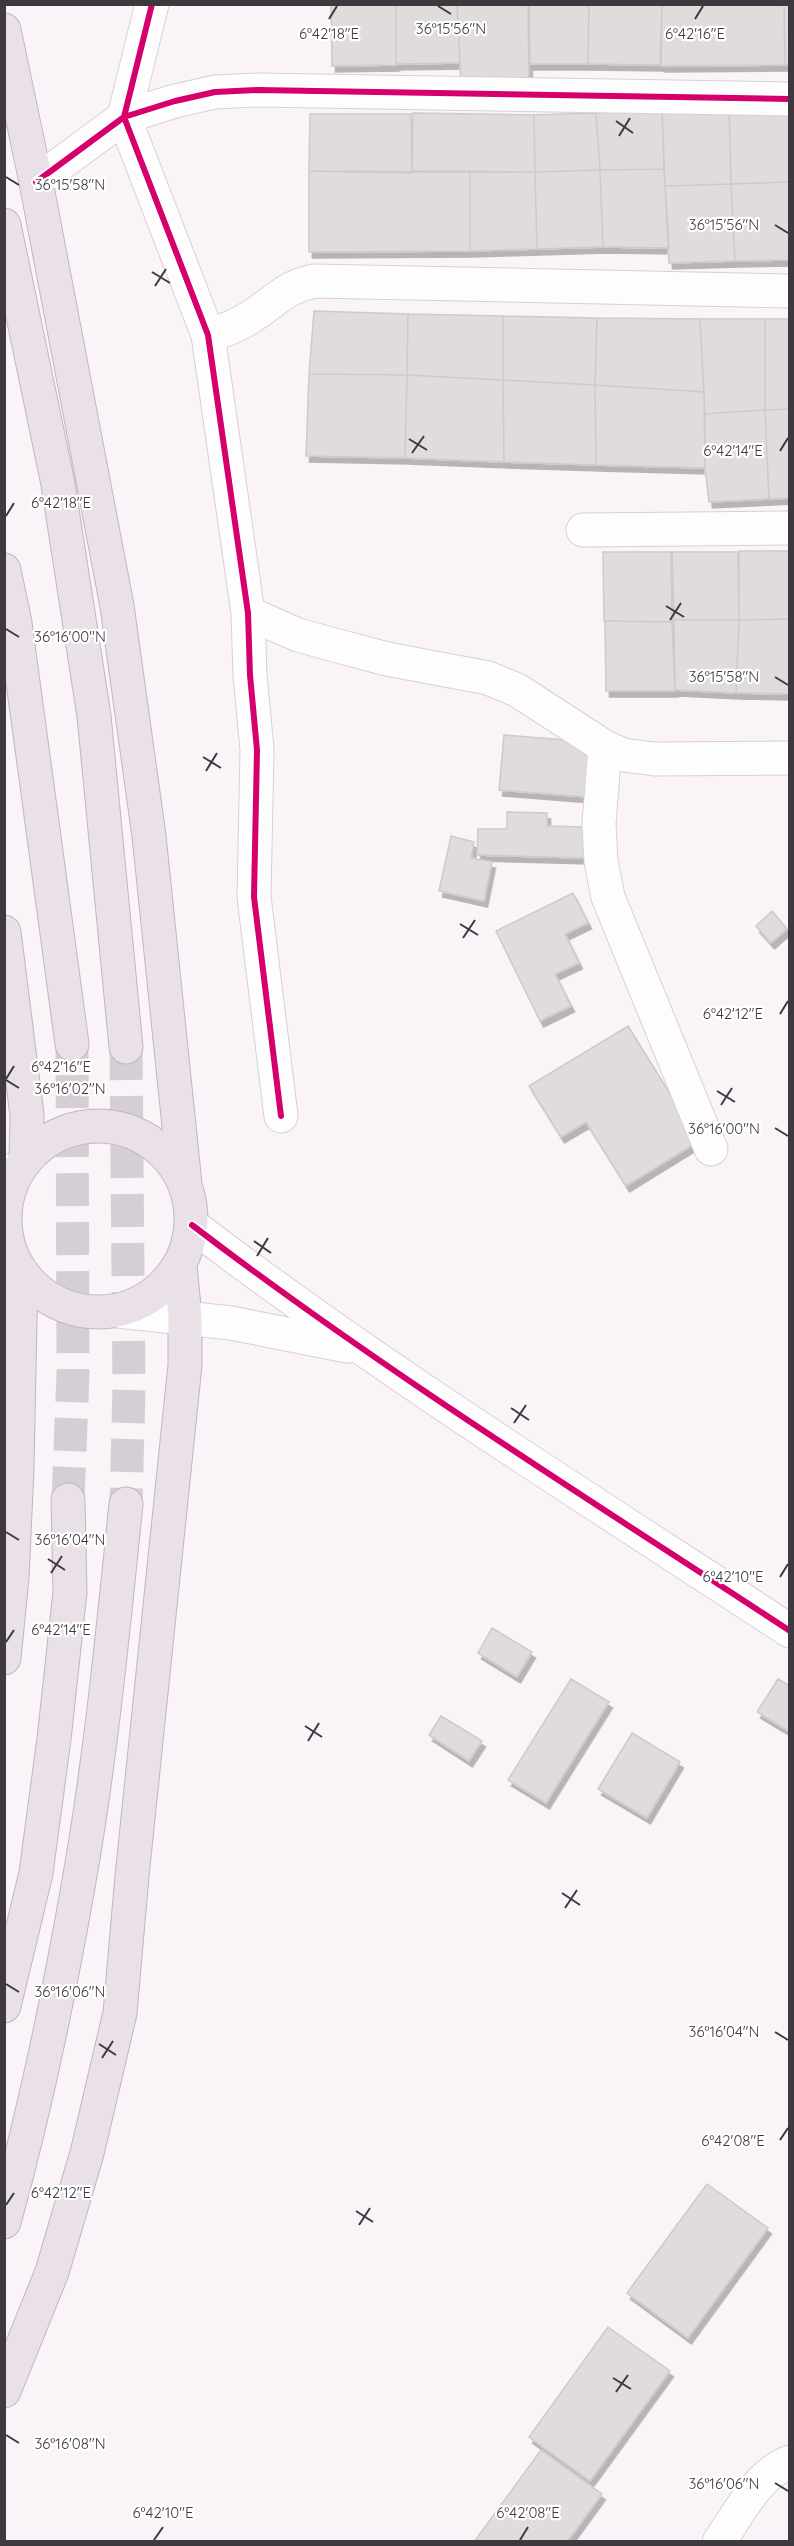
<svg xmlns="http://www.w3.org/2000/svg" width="794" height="2546" viewBox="0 0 794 2546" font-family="Quicksand,sans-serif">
<defs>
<filter id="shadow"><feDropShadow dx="3.5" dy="6" stdDeviation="0" flood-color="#0004"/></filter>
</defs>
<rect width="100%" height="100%" fill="#faf4f9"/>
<!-- building -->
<path fill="#e0dcdb" stroke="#cdcac9" stroke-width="1.5" filter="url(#shadow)" d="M 331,4 L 396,4 L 396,65 L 332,66 Z
M 396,4 L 457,4 L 460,63 L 396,64 Z
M 457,4 L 528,4 L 529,83 L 461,86 Z
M 529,4 L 589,4 L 588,64 L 530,64 Z
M 589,4 L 662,4 L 660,65 L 588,64 Z
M 662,4 L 784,4 L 785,65 L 661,66 Z
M 784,4 L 790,4 L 790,65 L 785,65 Z
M 662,108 L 664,169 L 600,170 L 596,113 Z
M 662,108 L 729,108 L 731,184 L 665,186 Z
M 729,108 L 790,110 L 790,182 L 731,184 Z
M 413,113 L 534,115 L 535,172 L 412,171 Z
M 596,113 L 600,170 L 535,172 L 534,115 Z
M 310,114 L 411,114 L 412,173 L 309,171 Z
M 664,169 L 669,248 L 603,247 L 600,170 Z
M 600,170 L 603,247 L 537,249 L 535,172 Z
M 309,171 L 470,172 L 470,251 L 309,252 Z
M 470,172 L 535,172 L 537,249 L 470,251 Z
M 790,182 L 790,260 L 735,261 L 731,184 Z
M 731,184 L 735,261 L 669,263 L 665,186 Z
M 314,311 L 408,314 L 407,375 L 309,374 Z
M 408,314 L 503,316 L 503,380 L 407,375 Z
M 503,316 L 597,318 L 595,385 L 503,380 Z
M 597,318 L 700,319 L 704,392 L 595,385 Z
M 700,319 L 765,319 L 765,410 L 705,414 Z
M 765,319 L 790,319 L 790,409 L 765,410 Z
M 309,374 L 407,375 L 405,458 L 306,456 Z
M 407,375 L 503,380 L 504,462 L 405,458 Z
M 503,380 L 595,385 L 596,465 L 504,462 Z
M 595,385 L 704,392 L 705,468 L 596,465 Z
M 790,409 L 790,498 L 769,499 L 765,410 Z
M 765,410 L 769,499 L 709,502 L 705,468 L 705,414 Z
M 739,551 L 790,551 L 790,619 L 739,620 Z
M 603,552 L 671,552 L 672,622 L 604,621 Z
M 672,552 L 738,552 L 739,620 L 674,620 Z
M 790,619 L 790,694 L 736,693 L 739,620 Z
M 674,620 L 739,620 L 736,693 L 675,690 Z
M 605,621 L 672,622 L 675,691 L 606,691 Z
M 504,735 L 591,742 L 587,797 L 499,790 Z
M 507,812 L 547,813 L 547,826 L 585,827 L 585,858 L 477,855 L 478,829 L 507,829 Z
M 451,836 L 474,842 L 471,858 L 492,862 L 484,901 L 439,891 Z
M 573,893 L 588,923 L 565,934 L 579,963 L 555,974 L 571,1006 L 540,1021 L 496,931 Z
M 772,911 L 787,929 L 771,943 L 756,926 Z
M 628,1026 L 699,1141 L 626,1186 L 586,1122 L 561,1137 L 529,1086 Z
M 492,1628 L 532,1652 L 517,1677 L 478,1653 Z
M 571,1679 L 609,1702 L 546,1803 L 508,1780 Z
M 778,1679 L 790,1686 L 790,1732 L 757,1712 Z
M 441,1716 L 482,1741 L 469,1761 L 429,1735 Z
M 632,1733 L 680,1762 L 647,1818 L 598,1789 Z
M 707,2184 L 768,2228 L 688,2338 L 627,2293 Z
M 608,2327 L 670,2371 L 590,2481 L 529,2437 Z
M 541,2450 L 602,2494 L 567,2542 L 474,2542 Z"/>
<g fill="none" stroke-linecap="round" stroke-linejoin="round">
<!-- highway-tunnel -->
<path stroke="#d5ced4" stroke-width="33" stroke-dasharray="33 16" stroke-linecap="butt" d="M 126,1047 L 129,1388 L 126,1504
M 68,1500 L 73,1374 L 72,1044"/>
<!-- street casing -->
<g stroke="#d6d0d4" stroke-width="35">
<path id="street" d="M 152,4 L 124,117 L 208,335 L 248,613 L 250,675 L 257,750 L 254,897 L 281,1116
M 36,182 L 124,117 L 175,101 L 215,92 L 258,90 L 790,99
M 208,335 C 224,331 238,326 252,316 C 276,301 285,287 314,281 L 790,291
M 583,530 L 790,528
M 248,613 L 298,635 L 327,643 L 387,659 L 488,678 L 517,690 L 605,747 L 623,755 L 655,759 L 790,758
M 605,747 L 599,824 L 601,861 L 608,897 L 711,1149
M 4,1171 L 17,1172
M 192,1225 C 383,1371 589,1499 790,1631
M 4,1233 L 6,1234
M 118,1311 L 231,1323 L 347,1346
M 719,2542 C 738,2515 757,2474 790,2462"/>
</g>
<!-- highway casing -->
<g stroke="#c2b5c0" stroke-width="35">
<path id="highway" d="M 4,30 L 36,182 L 117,606 L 149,836 L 185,1184
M 4,225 L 58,484 L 94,716 L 126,1047
M 4,570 L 15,623 L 72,1044
M 4,932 L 27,1115 L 26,1159
M5 1219a93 93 0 1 1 186 0a93 93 0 1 1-186 0Z
M 4,1658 L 12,1578 L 17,1469 L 21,1271
M 4,2006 L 36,1873 L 54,1739 L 70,1592 L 68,1500
M 4,2222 C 35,2110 59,1996 79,1881 C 101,1757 113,1630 126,1504
M 4,2391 L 52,2272 L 87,2153 L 120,2013 L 132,1876 L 185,1365 L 185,1317 L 180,1265"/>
</g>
<!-- street -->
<use href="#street" stroke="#fefdfe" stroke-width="33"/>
<!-- highway -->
<use href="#highway" stroke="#eae0e8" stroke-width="33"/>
<!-- cycleway casing -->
<g stroke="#fff" stroke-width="10">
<path id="cycleway" d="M 152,4 L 124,117 L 208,335 L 248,613 L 250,675 L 257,750 L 254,897 L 281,1116
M 36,182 L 124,117 L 175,101 L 215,92 L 258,90 L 790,99
M 192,1225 C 383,1371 589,1499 790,1631"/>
</g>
<!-- cycleway -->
<use href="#cycleway" stroke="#d6006c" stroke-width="6"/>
</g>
<!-- ticks -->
<path fill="none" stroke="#3f383e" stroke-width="2" d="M 438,6 L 451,14M 329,19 L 337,6M 695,19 L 703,6M 616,121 L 633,133M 619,136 L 630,118M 6,177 L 19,185M 775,225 L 788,233M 152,272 L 170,283M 155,286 L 166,269M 409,439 L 427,450M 780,451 L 788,438M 412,453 L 424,436M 6,516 L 14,503M 666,606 L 684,617M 670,620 L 681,603M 6,629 L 19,637M 775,677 L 788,685M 203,757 L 221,768M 206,771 L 217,753M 460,924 L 478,935M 463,938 L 475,920M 780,1014 L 788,1001M 6,1079 L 14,1066M 6,1080 L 19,1088M 717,1091 L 735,1102M 721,1105 L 732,1088M 775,1128 L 788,1136M 254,1241 L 271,1253M 257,1256 L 268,1238M 511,1408 L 529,1420M 514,1423 L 526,1405M 6,1532 L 19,1540M 48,1559 L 65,1570M 51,1573 L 62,1556M 780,1577 L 788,1564M 6,1642 L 14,1630M 305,1726 L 322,1737M 308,1741 L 319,1723M 562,1893 L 580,1905M 565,1908 L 577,1890M 6,1984 L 19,1992M 775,2032 L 788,2040M 99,2044 L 116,2055M 102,2058 L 113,2041M 780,2140 L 788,2128M 6,2205 L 14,2193M 356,2211 L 373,2222M 359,2225 L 370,2208M 613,2378 L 631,2389M 616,2392 L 628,2375M 6,2435 L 19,2443M 775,2483 L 788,2491M 154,2540 L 163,2527M 520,2540 L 528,2527"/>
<g font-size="15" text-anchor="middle" fill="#3f383e" stroke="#fff" stroke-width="4.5" stroke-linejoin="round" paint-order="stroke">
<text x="451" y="34">36°15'56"N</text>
<text x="329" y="39">6°42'18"E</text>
<text x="695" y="39">6°42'16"E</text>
<text x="70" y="190">36°15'58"N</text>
<text x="724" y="230">36°15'56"N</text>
<text x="733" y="456">6°42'14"E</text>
<text x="61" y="508">6°42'18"E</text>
<text x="70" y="642">36°16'00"N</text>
<text x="724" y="682">36°15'58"N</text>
<text x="733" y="1019">6°42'12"E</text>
<text x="61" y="1072">6°42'16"E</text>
<text x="70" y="1094">36°16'02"N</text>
<text x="724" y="1134">36°16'00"N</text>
<text x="70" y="1545">36°16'04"N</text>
<text x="733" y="1582">6°42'10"E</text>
<text x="61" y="1635">6°42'14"E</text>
<text x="70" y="1997">36°16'06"N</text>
<text x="724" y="2037">36°16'04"N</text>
<text x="733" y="2146">6°42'08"E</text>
<text x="61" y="2198">6°42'12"E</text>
<text x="70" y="2449">36°16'08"N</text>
<text x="724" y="2489">36°16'06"N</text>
<text x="163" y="2518">6°42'10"E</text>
<text x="528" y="2518">6°42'08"E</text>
</g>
<!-- border -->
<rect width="794" height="2546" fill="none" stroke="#3f383e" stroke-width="12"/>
</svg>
